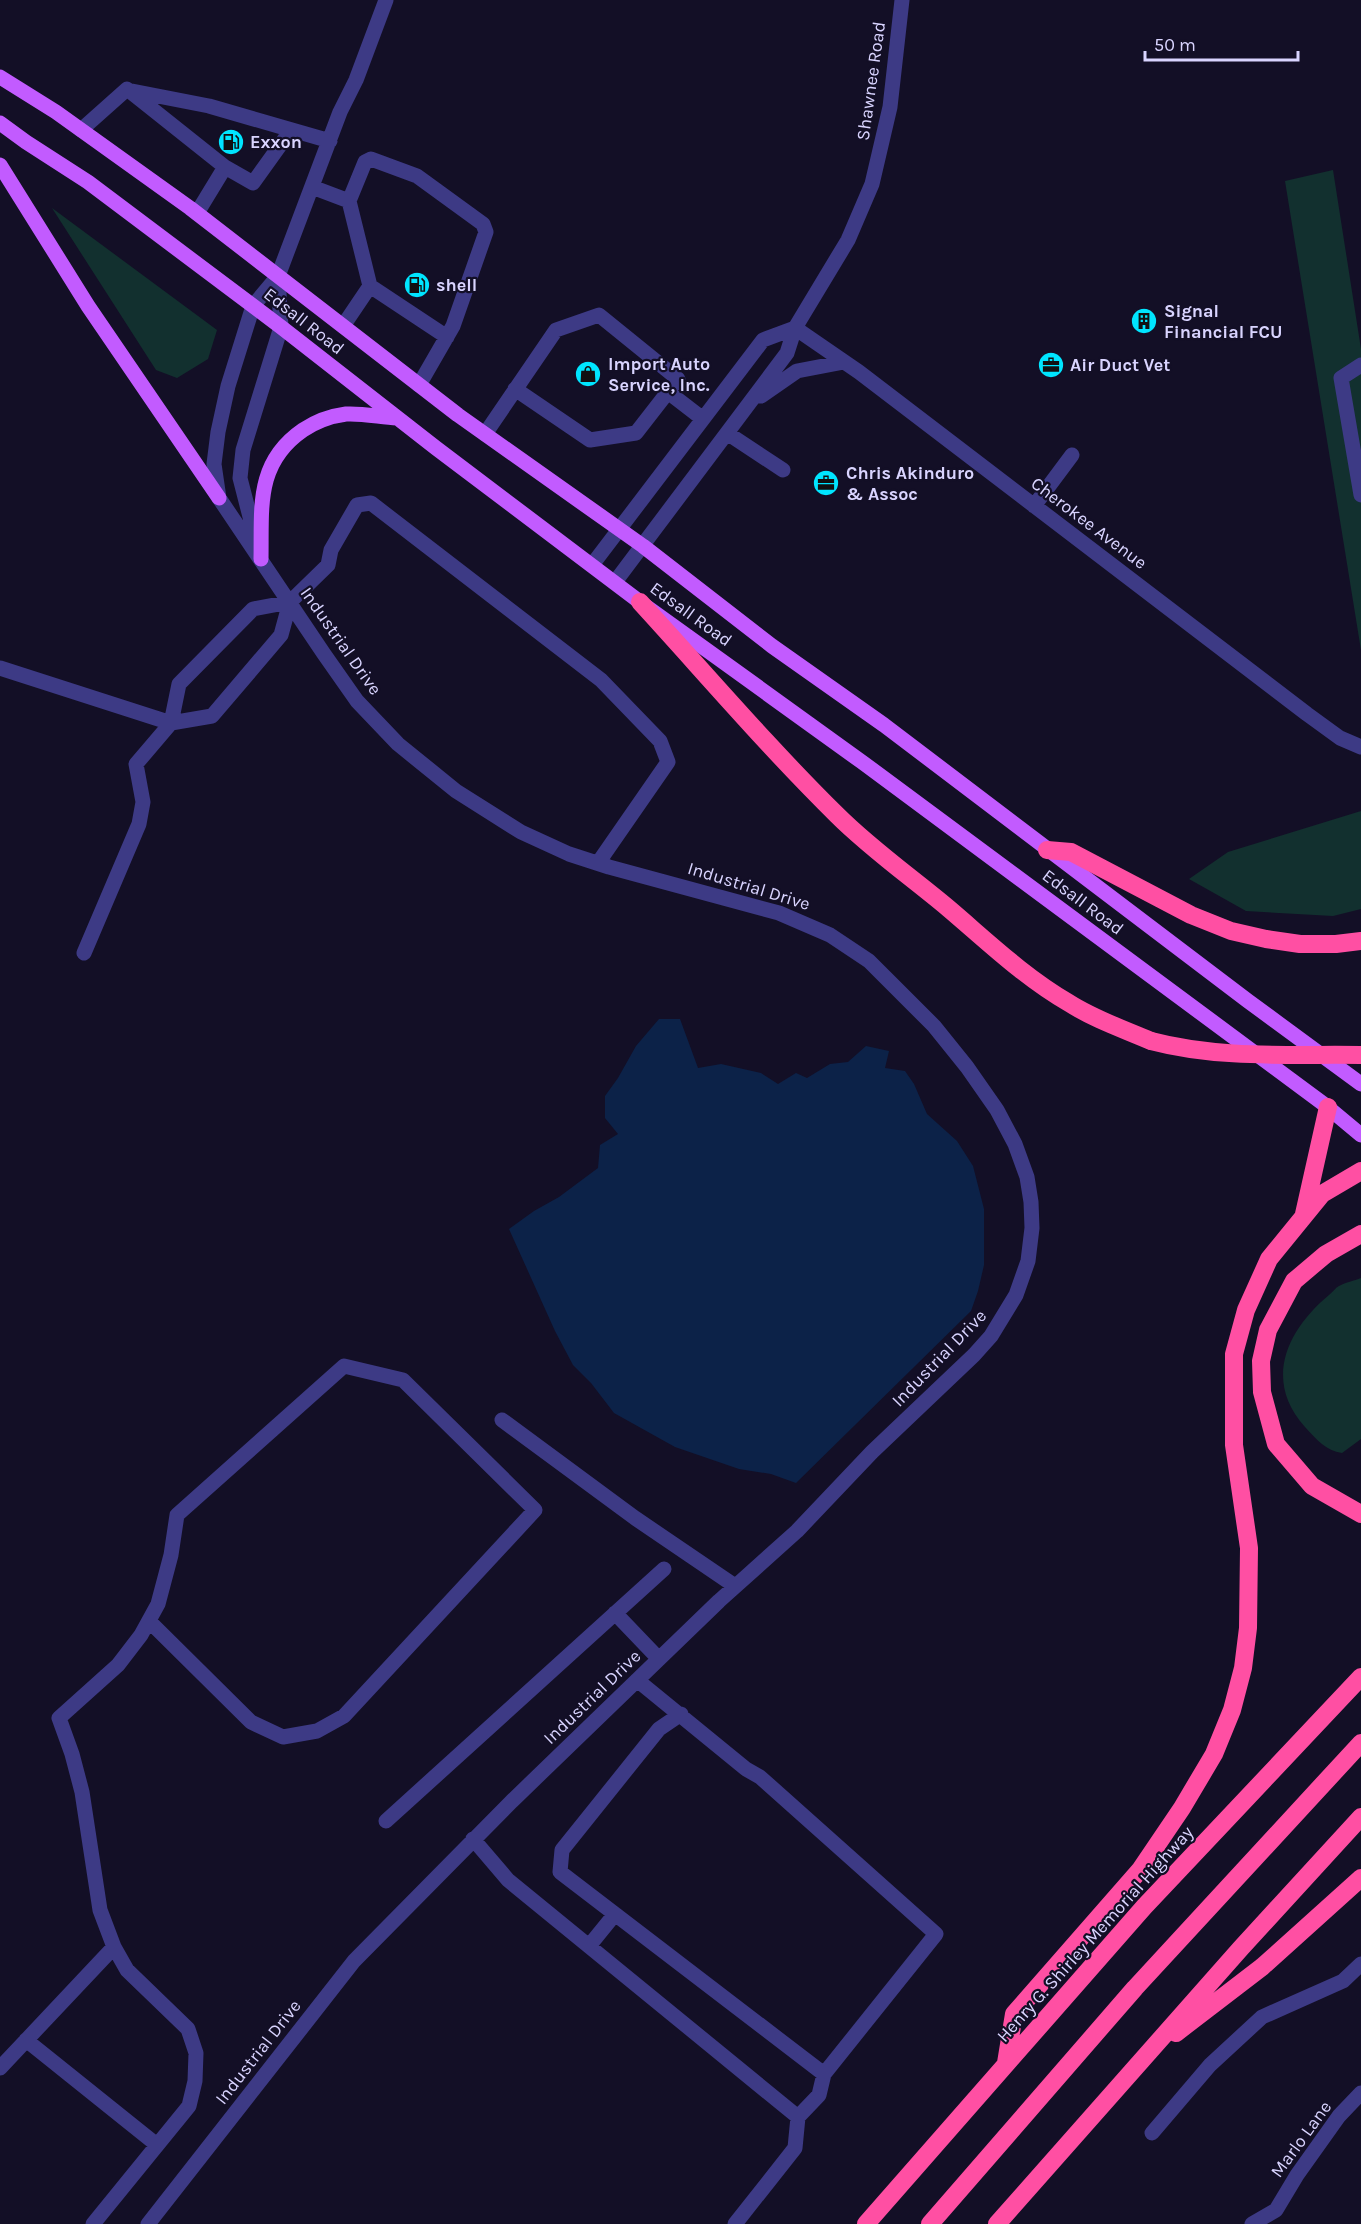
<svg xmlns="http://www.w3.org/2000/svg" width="1361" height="2224" viewBox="0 0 1361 2224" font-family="Karla,sans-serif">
<rect width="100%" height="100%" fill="#130f26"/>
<!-- green -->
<path fill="#12302f" d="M 1333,170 L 1361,349 L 1361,650 L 1285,181 Z
M 52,208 L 217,330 L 208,359 L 177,378 L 156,370 Z
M 1361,811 L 1361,909 L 1333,916 L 1246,911 L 1189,879 L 1228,852 Z
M 1361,1278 L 1361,1439 L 1342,1453 C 1326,1451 1316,1439 1305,1427 C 1263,1380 1287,1330 1329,1295 C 1333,1292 1335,1288 1339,1286 C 1346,1282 1354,1281 1361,1278 Z"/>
<!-- water -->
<path fill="#0c2248" d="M 659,1019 L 680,1019 L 698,1068 L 721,1064 L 761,1073 L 778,1084 L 796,1073 L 807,1078 L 830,1064 L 848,1062 L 866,1046 L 889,1051 L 885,1068 L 905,1071 L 914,1084 L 927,1114 L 957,1141 L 973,1166 L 984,1209 L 984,1265 L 978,1291 L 971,1311 L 796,1483 L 771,1474 L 739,1469 L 675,1447 L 614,1413 L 591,1383 L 573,1365 L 555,1331 L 509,1229 L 534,1211 L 559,1197 L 598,1168 L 600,1145 L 618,1134 L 605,1118 L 605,1096 L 618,1078 L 636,1046 Z"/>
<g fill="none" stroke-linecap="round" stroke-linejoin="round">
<!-- minor -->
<path stroke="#3d3a85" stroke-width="15" d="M 132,91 L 209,106 L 330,141
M 81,130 L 127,89 L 225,167 L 253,183 L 291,130
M 312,187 L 349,201
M 197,213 L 225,167
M 343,326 L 370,286
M 795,328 L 859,372 L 1307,714 L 1340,738 L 1361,747
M 1361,365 L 1341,378 L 1361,495
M 419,385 L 453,326 L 486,232 L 483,224 L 417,176 L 371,159 L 365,162 L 349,201 L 370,286 L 447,337
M 668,392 L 703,419
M 761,396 L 797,371 L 844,362
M 727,433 L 783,470
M 485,434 L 556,330 L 599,315 L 678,379 L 636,433 L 590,440 L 515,389
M 1034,506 L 1072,455
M 258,548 L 240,478 L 243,450 L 281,327 L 278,276
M 592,565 L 763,340 L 795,328
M 615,582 L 787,353 L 795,328 L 848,240 L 872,184 L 890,107 L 902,0
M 0,668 L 171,723 L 212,716 L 281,635 L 290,602 L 328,565 L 331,550 L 357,505 L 371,503 L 601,680 L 660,741 L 668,762 L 598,863
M 84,953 L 139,824 L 143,802 L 136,764 L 171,723 L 179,684 L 253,609 L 290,602
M 502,1420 L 635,1518 L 735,1586
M 615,1613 L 659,1659
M 637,1680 L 746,1769 L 760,1777 L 936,1934 L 824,2074 L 560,1872 L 562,1850 L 659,1729 L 681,1714
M 386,1821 L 664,1569
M 473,1839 L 508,1880 L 798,2117 L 795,2148 L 735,2224
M 589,1946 L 615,1914
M 26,2040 L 157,2145
M 0,2068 L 114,1947
M 798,2117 L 819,2095 L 824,2074
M 1152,2133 L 1210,2065 L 1262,2017 L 1343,1981 L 1361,1964
M 93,2224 L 189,2106 L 195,2081 L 196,2053 L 188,2029 L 127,1970 L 114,1947 L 100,1910 L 82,1792 L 72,1754 L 59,1718 L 118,1665 L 141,1635 L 158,1604 L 171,1555 L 177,1515 L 344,1366 L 403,1380 L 535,1510 L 344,1716 L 317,1731 L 283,1737 L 251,1722 L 149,1621
M 148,2224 L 354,1961 L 512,1801 L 719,1601 L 797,1531 L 872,1452 L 974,1355 L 991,1336 L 1016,1295 L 1028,1261 L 1032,1228 L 1031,1202 L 1027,1177 L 1015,1144 L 997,1110 L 967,1067 L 934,1026 L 869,961 L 830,935 L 779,913 L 609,867 L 569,854 L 521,832 L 456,791 L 398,744 L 357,701 L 324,654 L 219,498 L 214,464 L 218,432 L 228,386 L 253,306 L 278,276 L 340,112 L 356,80 L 386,0
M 1252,2224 L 1276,2210 L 1297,2175 L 1339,2116 L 1361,2093"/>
<!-- major -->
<path stroke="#c25bff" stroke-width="15" d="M 0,77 L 56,112 L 190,208 L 458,415 L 643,546 L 772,646 L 884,725 L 1248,1001 L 1361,1084
M 0,123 L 26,142 L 88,182 L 281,327 L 436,448 L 640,602 L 862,762 L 1325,1105 L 1361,1135
M 0,165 L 88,306 L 219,498
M 261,559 C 262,508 255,463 303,430 C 315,422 331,416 346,414 C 362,413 380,417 397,418"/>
<!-- highway -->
<path stroke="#ff4fa3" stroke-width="18" d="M 640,602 C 705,673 768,747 837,815 C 871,849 911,877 948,908 C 987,941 1024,977 1069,1003 C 1094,1019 1123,1029 1151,1041
M 1047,850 L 1071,852 L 1191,915 L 1231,931 L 1266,939 L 1300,944 L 1336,944 L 1361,941
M 1304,1214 L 1328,1107
M 1361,1234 L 1326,1254 L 1294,1281 L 1268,1330 L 1261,1361 L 1262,1392 L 1276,1444 L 1312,1486 L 1361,1514
M 1176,2033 L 1262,1967 L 1361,1878
M 1006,2063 L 1014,2014 L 1140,1870 L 1182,1808 L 1214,1754 L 1232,1710 L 1243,1668 L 1248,1628 L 1249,1548 L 1234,1445 L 1234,1354 L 1246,1310 L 1269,1259 L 1322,1194 L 1361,1171
M 866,2224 L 1144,1907 L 1361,1677
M 930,2224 L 1135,1988 L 1361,1743
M 997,2224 L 1241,1948 L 1361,1817"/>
<!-- highway-bridge -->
<path stroke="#ff4fa3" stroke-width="18" d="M 1151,1041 C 1219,1059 1291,1054 1361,1055"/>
</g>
<!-- icons -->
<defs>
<g id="fuel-disc" transform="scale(1.35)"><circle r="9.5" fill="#00e5ff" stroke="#130f26"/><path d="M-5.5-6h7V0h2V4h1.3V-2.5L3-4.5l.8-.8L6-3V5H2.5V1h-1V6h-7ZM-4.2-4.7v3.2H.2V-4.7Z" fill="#111"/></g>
<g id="building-disc" transform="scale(1.35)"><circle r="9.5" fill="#00e5ff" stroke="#130f26"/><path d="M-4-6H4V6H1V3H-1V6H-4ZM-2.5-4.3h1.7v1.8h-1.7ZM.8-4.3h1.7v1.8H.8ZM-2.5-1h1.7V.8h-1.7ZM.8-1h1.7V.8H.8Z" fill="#111"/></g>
<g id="office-disc" transform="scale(1.35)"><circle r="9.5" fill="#00e5ff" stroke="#130f26"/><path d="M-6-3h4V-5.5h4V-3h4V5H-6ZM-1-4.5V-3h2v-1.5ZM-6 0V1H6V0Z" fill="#111"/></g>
<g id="shop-disc" transform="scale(1.35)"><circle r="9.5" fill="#00e5ff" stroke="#130f26"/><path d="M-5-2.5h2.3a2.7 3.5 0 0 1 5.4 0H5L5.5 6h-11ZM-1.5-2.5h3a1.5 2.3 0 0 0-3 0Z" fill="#111"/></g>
</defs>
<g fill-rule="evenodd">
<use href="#fuel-disc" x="231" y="142"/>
<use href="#fuel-disc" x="417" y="285"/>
<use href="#building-disc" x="1144" y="321"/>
<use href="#office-disc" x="1051" y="365"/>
<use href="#shop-disc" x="588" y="374"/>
<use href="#office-disc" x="826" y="483"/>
</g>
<g text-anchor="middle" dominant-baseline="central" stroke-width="4.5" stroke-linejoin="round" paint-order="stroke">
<!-- street labels -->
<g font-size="18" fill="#d9d4ff" stroke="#130f26">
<text transform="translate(871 81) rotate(-82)">Shawnee Road</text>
<text transform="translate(304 321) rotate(38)">Edsall Road</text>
<text transform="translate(1089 523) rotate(37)">Cherokee Avenue</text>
<text transform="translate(691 614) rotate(36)">Edsall Road</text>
<text transform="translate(341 641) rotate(55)">Industrial Drive</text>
<text transform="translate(749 886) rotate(17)">Industrial Drive</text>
<text transform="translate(1083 902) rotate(37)">Edsall Road</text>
<text transform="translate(939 1358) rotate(-46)">Industrial Drive</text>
<text transform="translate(592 1697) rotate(-44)">Industrial Drive</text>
<text transform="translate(1095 1934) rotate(-48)">Henry G. Shirley Memorial Highway</text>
<text transform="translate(258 2052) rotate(-52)">Industrial Drive</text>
<text transform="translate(1301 2139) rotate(-54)">Marlo Lane</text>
</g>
<!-- poi labels -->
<g font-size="18" font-weight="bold" fill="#d9d4ff" stroke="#130f26" text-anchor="start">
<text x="250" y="142">Exxon</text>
<text x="436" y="285">shell</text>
<text x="1164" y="311">Signal<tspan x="1164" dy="21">Financial FCU</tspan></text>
<text x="608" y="364">Import Auto<tspan x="608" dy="21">Service, Inc.</tspan></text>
<text x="1070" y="365">Air Duct Vet</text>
<text x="846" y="473">Chris Akinduro<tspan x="846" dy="21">&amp; Assoc</tspan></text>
</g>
</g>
<!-- scale -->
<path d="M1145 51v9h153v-9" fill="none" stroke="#d9d4ff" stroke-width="3"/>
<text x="1154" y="51" font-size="18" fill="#d9d4ff" stroke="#130f26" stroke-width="4.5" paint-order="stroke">50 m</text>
</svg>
